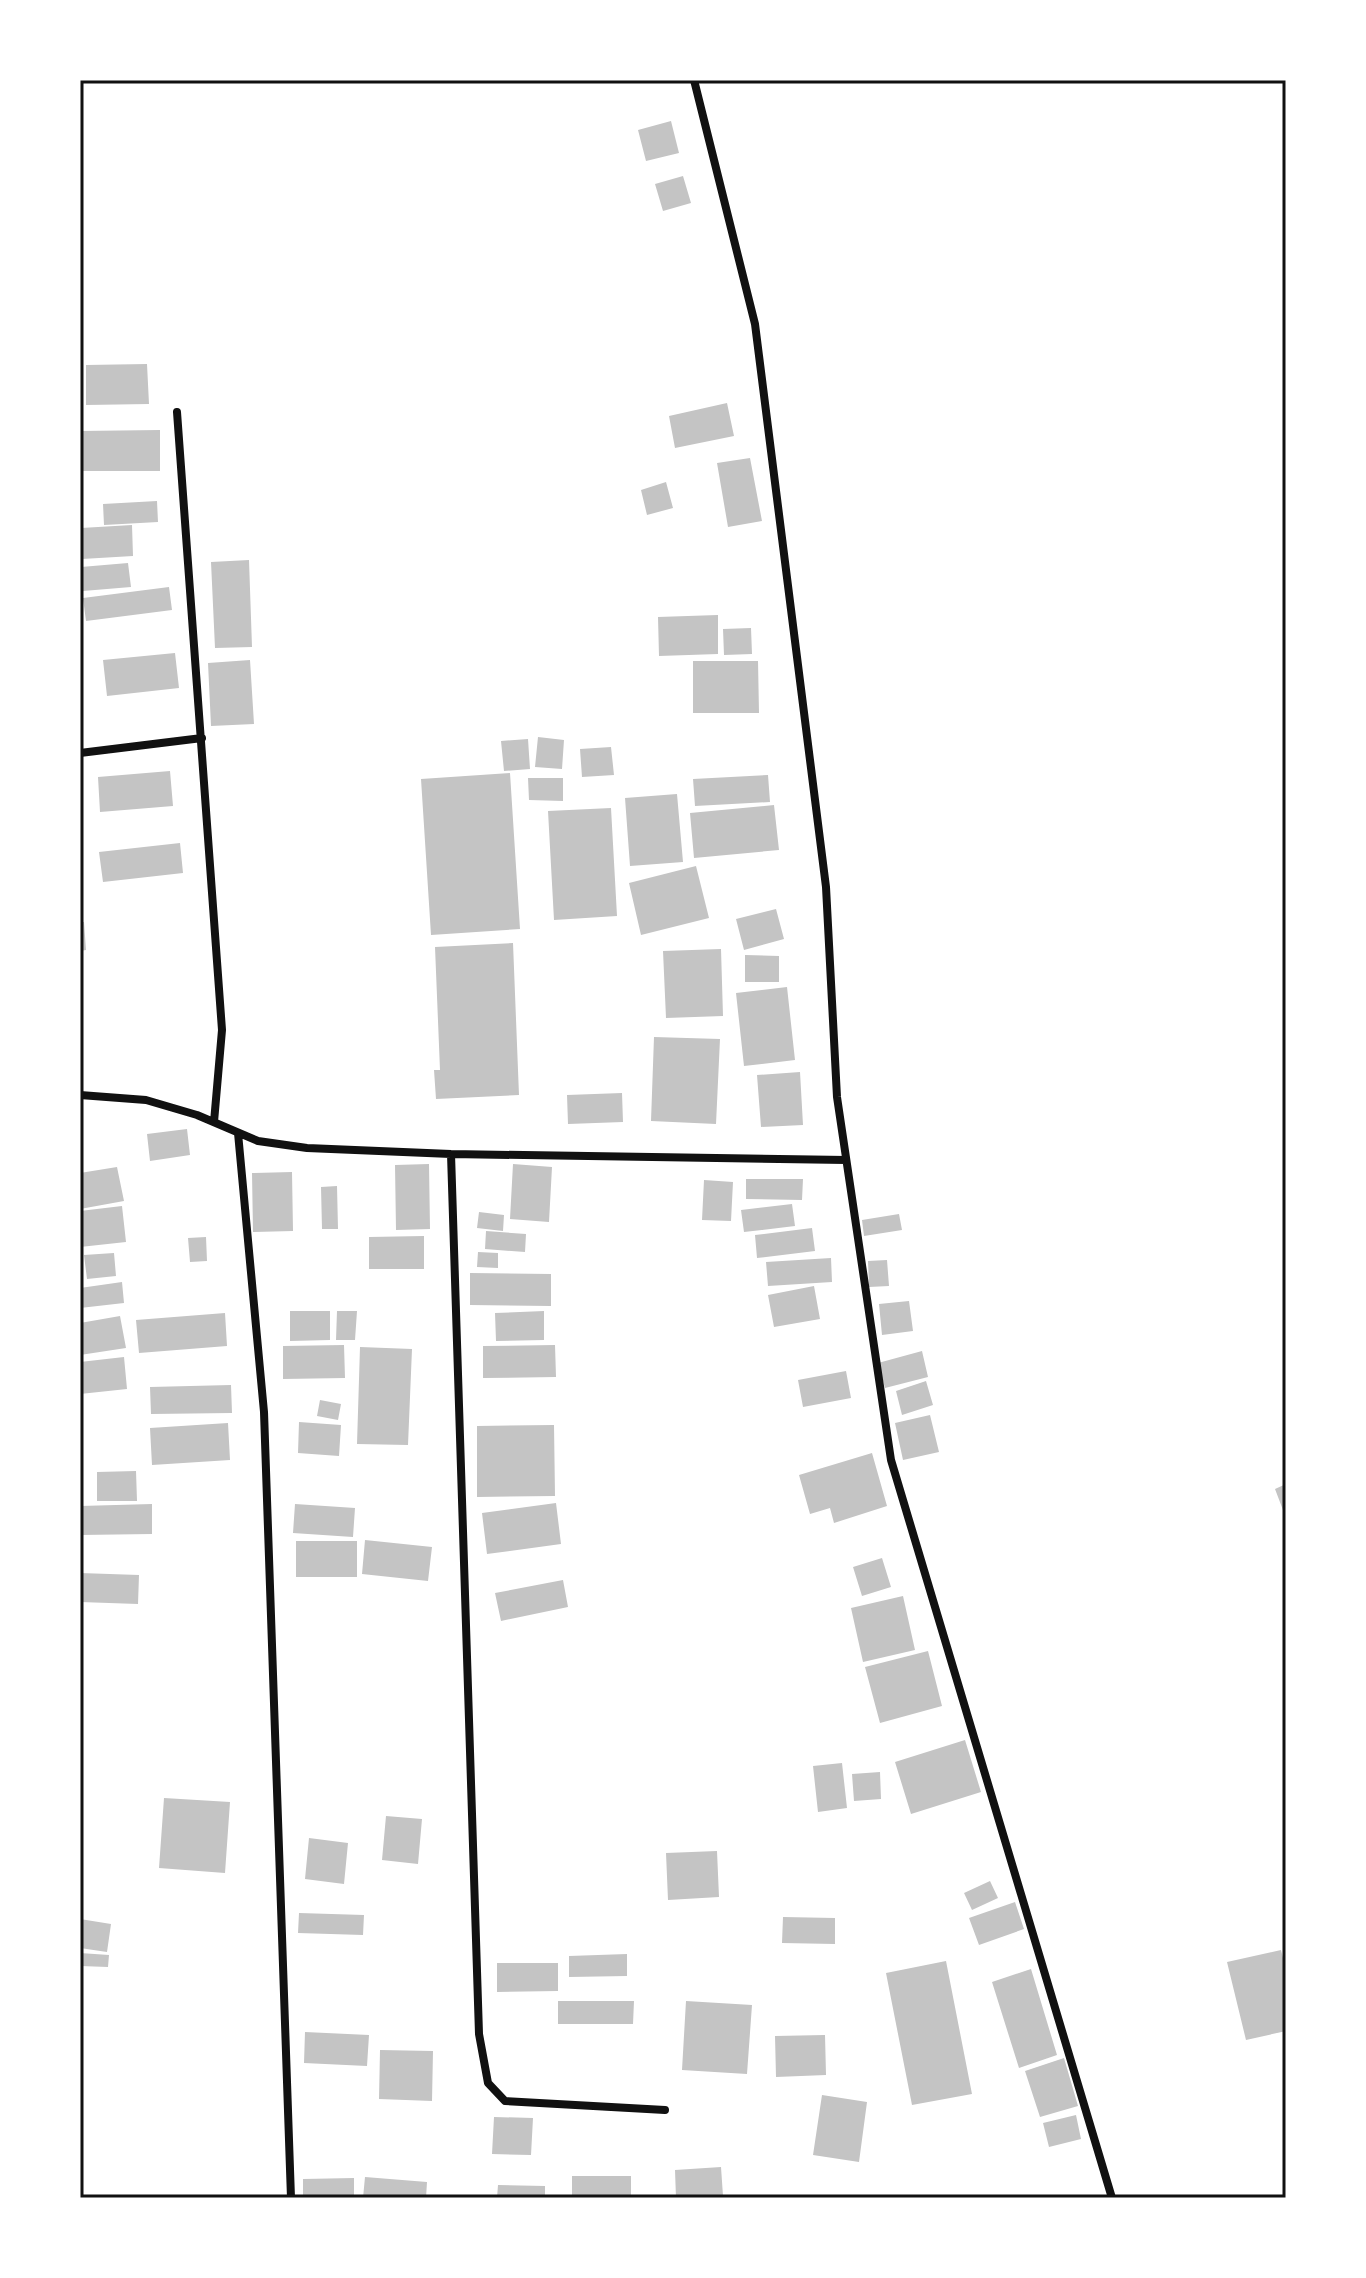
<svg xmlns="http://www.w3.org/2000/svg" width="1366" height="2278" viewBox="0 0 1366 2278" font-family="'IBM Plex Sans',sans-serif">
<rect width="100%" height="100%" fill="#fff"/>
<!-- building -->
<path fill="#c4c4c4" d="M 671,121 L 679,153 L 646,161 L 638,130 Z
M 683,176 L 691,203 L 663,211 L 655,184 Z
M 147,364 L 149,404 L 86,405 L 86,365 Z
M 727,403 L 734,436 L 675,448 L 669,416 Z
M 160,430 L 160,471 L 80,471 L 80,431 Z
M 750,458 L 762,521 L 728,527 L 717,463 Z
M 666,482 L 673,508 L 647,515 L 641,490 Z
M 157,501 L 158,522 L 104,525 L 103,504 Z
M 132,525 L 133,556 L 82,559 L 81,528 Z
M 249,560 L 252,647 L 215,648 L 211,562 Z
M 128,563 L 131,587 L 83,591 L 81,567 Z
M 169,587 L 172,610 L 86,621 L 83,598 Z
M 718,615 L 718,654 L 659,656 L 658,617 Z
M 751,628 L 752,654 L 724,655 L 723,629 Z
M 175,653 L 179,688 L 107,696 L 103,660 Z
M 250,660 L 254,724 L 211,726 L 208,663 Z
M 693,661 L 758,661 L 759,713 L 693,713 Z
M 538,737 L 564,740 L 562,769 L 535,767 Z
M 528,739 L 530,769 L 504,771 L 501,741 Z
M 611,747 L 614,775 L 582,777 L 580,749 Z
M 170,771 L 173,806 L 100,812 L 98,777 Z
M 510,773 L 520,929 L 431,935 L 421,779 Z
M 768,775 L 770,802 L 695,806 L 693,779 Z
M 528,778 L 563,778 L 563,801 L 529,800 Z
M 677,794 L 683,862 L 630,866 L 625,798 Z
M 774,805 L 779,850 L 694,858 L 690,813 Z
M 611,808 L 617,916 L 554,920 L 548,811 Z
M 180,843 L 183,873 L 103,882 L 99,852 Z
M 696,866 L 709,918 L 641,935 L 629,883 Z
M 776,909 L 784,939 L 744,950 L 736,919 Z
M 80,922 L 84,922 L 86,950 L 80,951 Z
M 513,943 L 519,1095 L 436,1099 L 434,1070 L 440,1070 L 435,947 Z
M 721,949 L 723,1016 L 666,1018 L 663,951 Z
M 745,955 L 779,956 L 779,982 L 745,982 Z
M 787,987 L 795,1060 L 744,1066 L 736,993 Z
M 654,1037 L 720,1039 L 716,1124 L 651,1121 Z
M 800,1072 L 803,1125 L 761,1127 L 757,1075 Z
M 622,1093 L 623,1122 L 568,1124 L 567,1095 Z
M 187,1129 L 190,1155 L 150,1161 L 147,1134 Z
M 429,1164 L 430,1229 L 396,1230 L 395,1165 Z
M 513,1164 L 552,1167 L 549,1222 L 510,1219 Z
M 117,1167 L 124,1201 L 80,1209 L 80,1173 Z
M 292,1172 L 293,1231 L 253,1232 L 252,1173 Z
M 746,1179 L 803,1179 L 802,1200 L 746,1199 Z
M 704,1180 L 733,1182 L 731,1221 L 702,1220 Z
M 337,1186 L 338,1229 L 322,1229 L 321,1187 Z
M 792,1204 L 795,1226 L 744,1232 L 741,1210 Z
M 122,1206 L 126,1242 L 80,1247 L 80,1211 Z
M 479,1212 L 504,1215 L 503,1231 L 477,1228 Z
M 899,1214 L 902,1230 L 864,1236 L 862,1220 Z
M 812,1228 L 815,1251 L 757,1258 L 755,1235 Z
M 486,1231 L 526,1234 L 525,1252 L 485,1249 Z
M 424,1236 L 424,1269 L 369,1269 L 369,1237 Z
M 206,1237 L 207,1261 L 190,1262 L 188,1238 Z
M 478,1252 L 498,1253 L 498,1268 L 477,1267 Z
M 114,1253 L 116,1276 L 87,1279 L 84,1255 Z
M 831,1258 L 832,1282 L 768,1286 L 766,1262 Z
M 887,1260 L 889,1286 L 869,1287 L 868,1261 Z
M 470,1273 L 551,1274 L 551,1306 L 470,1305 Z
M 122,1282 L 124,1303 L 80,1308 L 80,1288 Z
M 814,1286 L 820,1319 L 774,1327 L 768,1295 Z
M 909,1301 L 913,1331 L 882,1335 L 879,1304 Z
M 290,1311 L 330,1311 L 330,1340 L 290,1341 Z
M 337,1311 L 357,1311 L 355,1340 L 336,1340 Z
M 544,1311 L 544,1340 L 496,1341 L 495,1313 Z
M 225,1313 L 227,1346 L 139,1353 L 136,1320 Z
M 120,1316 L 126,1348 L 80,1355 L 80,1323 Z
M 344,1345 L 345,1378 L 283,1379 L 283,1346 Z
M 555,1345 L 556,1377 L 483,1378 L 483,1346 Z
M 360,1347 L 412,1349 L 408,1445 L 357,1444 Z
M 922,1351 L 928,1377 L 885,1388 L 878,1363 Z
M 124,1357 L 127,1389 L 80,1394 L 80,1362 Z
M 846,1371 L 851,1398 L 803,1407 L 798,1380 Z
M 926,1381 L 933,1405 L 902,1415 L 896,1391 Z
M 231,1385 L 232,1413 L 151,1414 L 150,1387 Z
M 320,1400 L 341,1404 L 338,1420 L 317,1416 Z
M 930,1415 L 939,1452 L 903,1460 L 895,1423 Z
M 299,1422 L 341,1425 L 339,1456 L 298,1453 Z
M 228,1423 L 230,1460 L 152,1465 L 150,1428 Z
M 554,1425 L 555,1496 L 477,1497 L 477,1426 Z
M 872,1453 L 887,1506 L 834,1523 L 830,1508 L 810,1514 L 799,1475 Z
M 136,1471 L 137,1501 L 97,1501 L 97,1472 Z
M 1286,1484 L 1286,1518 L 1275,1489 Z
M 556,1503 L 561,1544 L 487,1554 L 482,1513 Z
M 152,1504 L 152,1534 L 80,1535 L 80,1506 Z
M 295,1504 L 355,1508 L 353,1537 L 293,1533 Z
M 365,1540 L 432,1547 L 428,1581 L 362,1574 Z
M 296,1541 L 357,1541 L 357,1577 L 296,1577 Z
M 882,1558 L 891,1587 L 862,1596 L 853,1567 Z
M 80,1573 L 139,1575 L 138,1604 L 80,1602 Z
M 563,1580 L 568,1607 L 501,1621 L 495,1593 Z
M 903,1596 L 915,1650 L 863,1662 L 851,1608 Z
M 928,1651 L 942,1706 L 880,1723 L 865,1667 Z
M 965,1740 L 981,1792 L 911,1814 L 895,1762 Z
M 842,1763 L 847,1808 L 818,1812 L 813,1766 Z
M 880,1772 L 881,1799 L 854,1801 L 852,1774 Z
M 164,1798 L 230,1802 L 225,1873 L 159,1868 Z
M 386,1816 L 422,1819 L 418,1864 L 382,1860 Z
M 309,1838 L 348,1843 L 344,1884 L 305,1879 Z
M 717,1851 L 719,1897 L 668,1900 L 666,1853 Z
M 990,1881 L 998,1898 L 972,1910 L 964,1893 Z
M 1015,1902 L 1024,1929 L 979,1945 L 969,1918 Z
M 299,1913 L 364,1915 L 363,1935 L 298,1933 Z
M 783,1917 L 835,1918 L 835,1944 L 782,1943 Z
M 80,1919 L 111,1924 L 107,1952 L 80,1948 Z
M 1281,1950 L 1286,1970 L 1286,2031 L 1246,2040 L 1227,1962 Z
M 80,1953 L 109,1955 L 108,1967 L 80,1966 Z
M 627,1954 L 627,1976 L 569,1977 L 569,1956 Z
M 946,1961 L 972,2094 L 912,2105 L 886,1973 Z
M 497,1963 L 558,1963 L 558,1991 L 497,1992 Z
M 1031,1969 L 1057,2055 L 1019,2068 L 992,1982 Z
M 558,2001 L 634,2001 L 633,2024 L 558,2024 Z
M 686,2001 L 752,2005 L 747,2074 L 682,2070 Z
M 305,2032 L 369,2035 L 367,2066 L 304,2063 Z
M 825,2035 L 826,2075 L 776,2077 L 775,2036 Z
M 380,2050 L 433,2051 L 432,2101 L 379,2099 Z
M 1064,2058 L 1078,2106 L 1040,2117 L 1025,2071 Z
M 822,2095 L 867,2102 L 859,2162 L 813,2155 Z
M 1076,2115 L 1081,2139 L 1049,2147 L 1043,2123 Z
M 494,2117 L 533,2118 L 531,2155 L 492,2154 Z
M 721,2167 L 723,2196 L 676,2198 L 675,2170 Z
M 572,2176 L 631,2176 L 631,2198 L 572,2198 Z
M 365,2177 L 427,2182 L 426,2198 L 363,2198 Z
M 354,2178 L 354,2198 L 303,2198 L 303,2179 Z
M 498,2185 L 545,2186 L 545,2198 L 497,2198 Z"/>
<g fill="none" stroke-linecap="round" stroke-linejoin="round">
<!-- minor -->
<path stroke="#111" stroke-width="8" d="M 694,80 L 755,324 L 826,887 L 837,1097 L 891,1460 L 1112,2198
M 177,412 L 222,1030 L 214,1122
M 80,753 L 202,738
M 80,1095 L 146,1100 L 197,1115 L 258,1141 L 307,1148 L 451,1154 L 846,1160
M 238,1133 L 264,1412 L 291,2198
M 451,1154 L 479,2034 L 488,2083 L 505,2101 L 665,2110"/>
</g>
<!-- border -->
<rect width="1366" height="2278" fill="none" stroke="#ffffff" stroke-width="164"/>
<rect x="82" y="82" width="1202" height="2114" fill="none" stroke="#111" stroke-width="3"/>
</svg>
